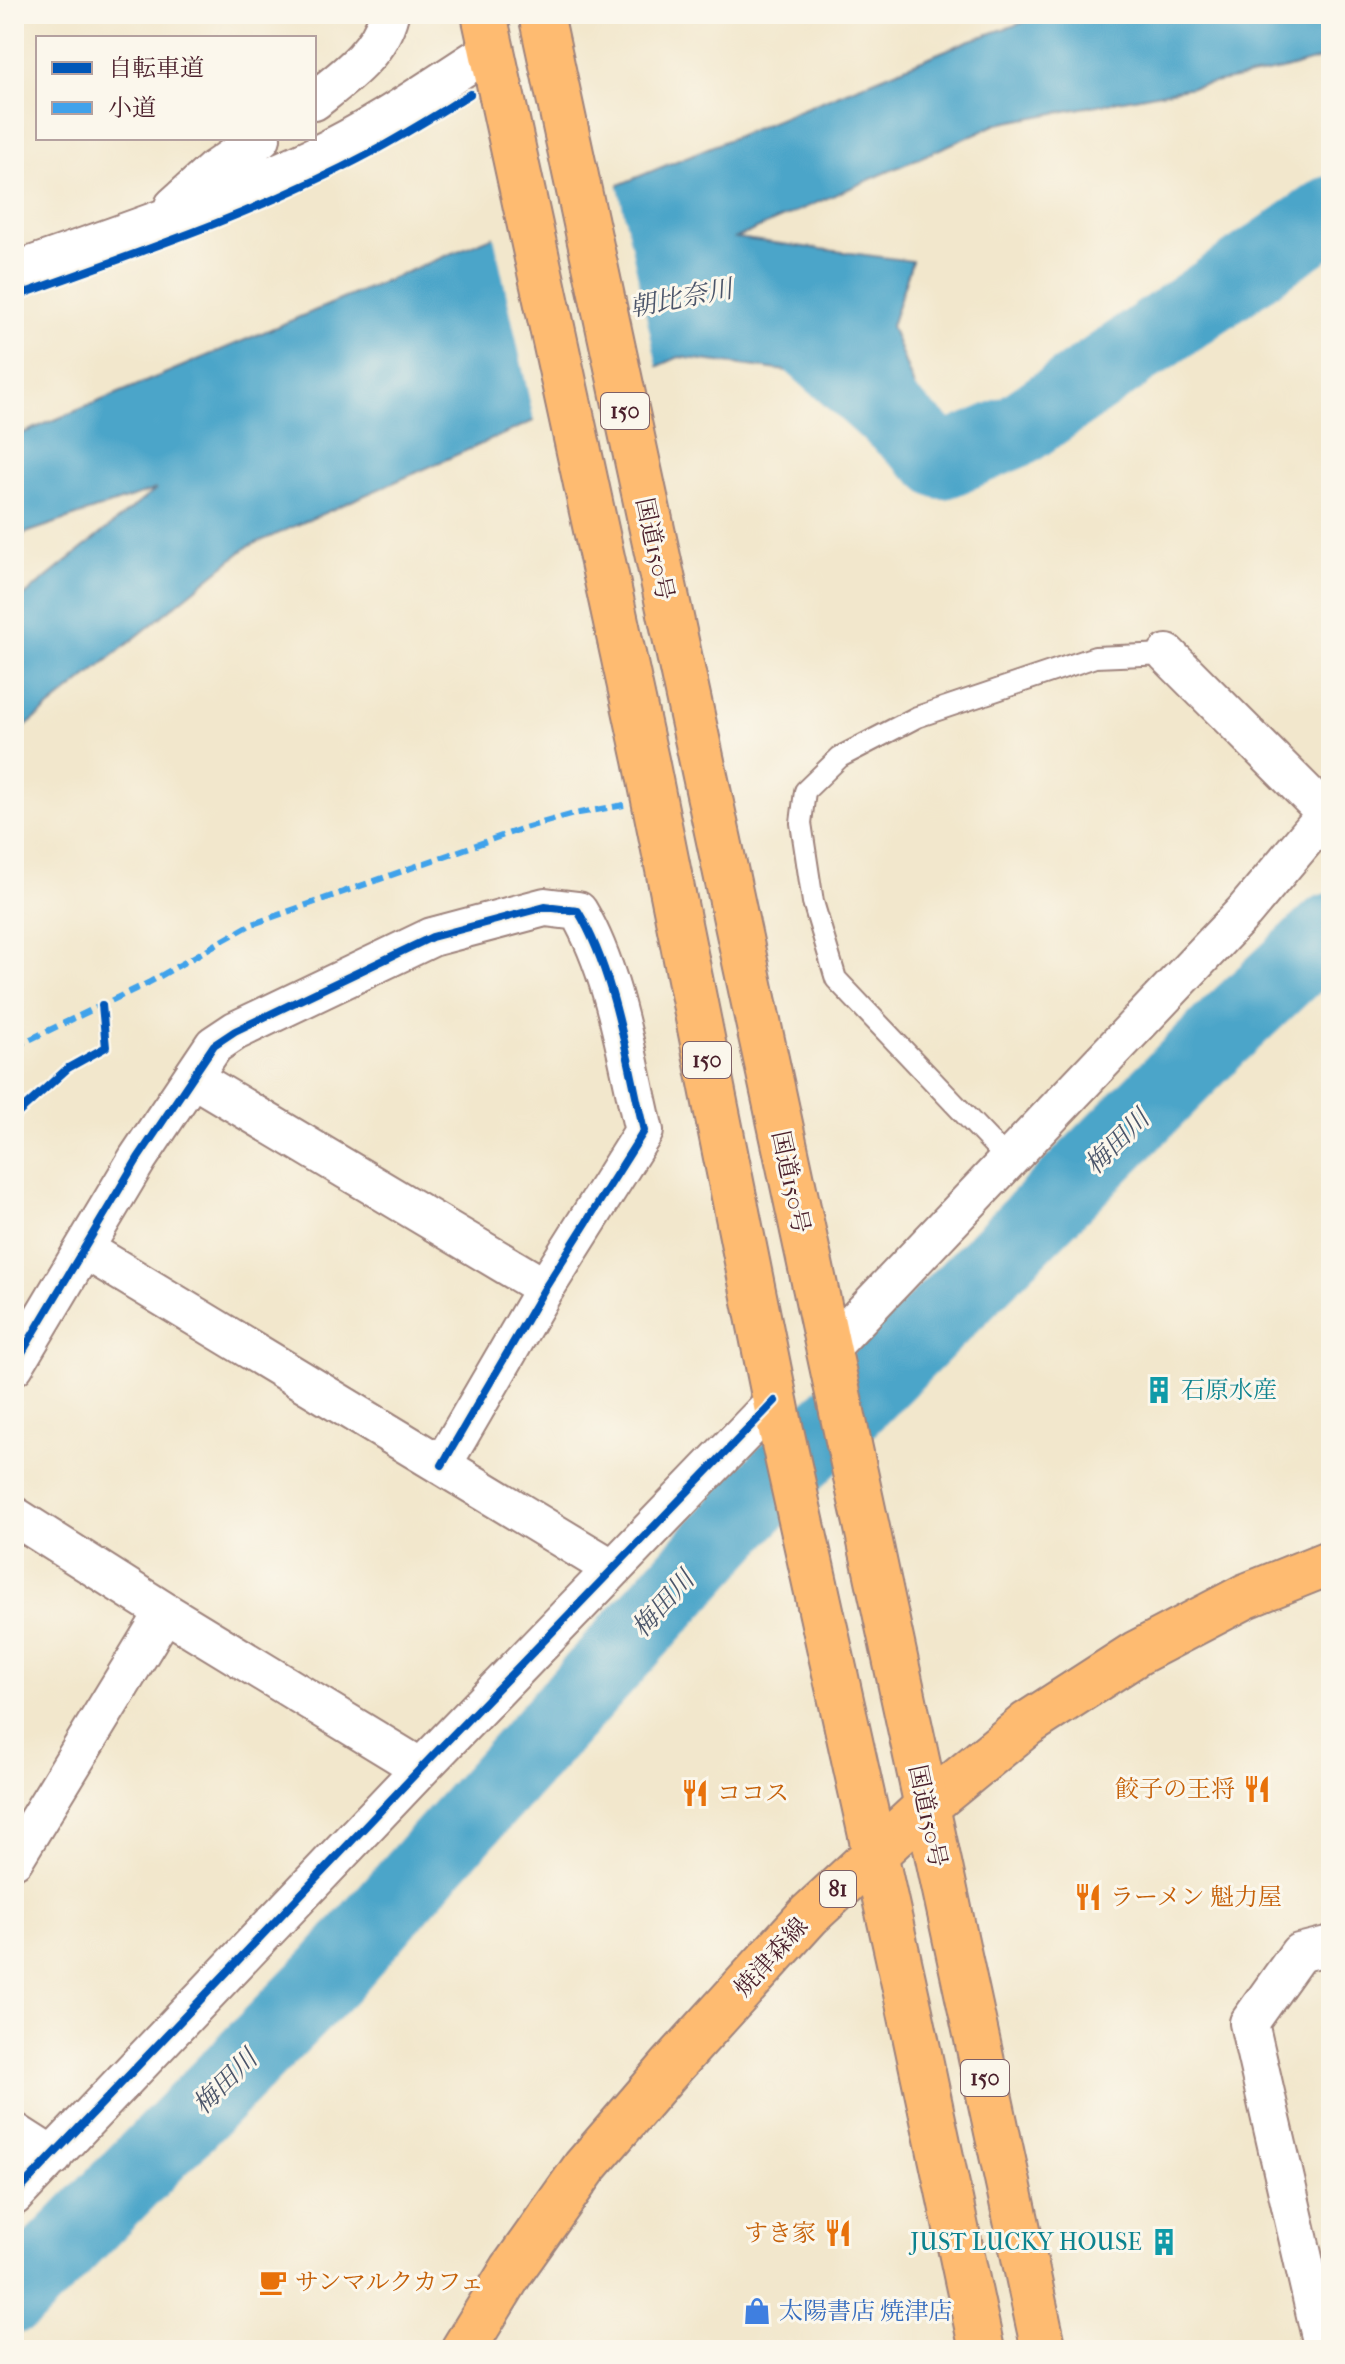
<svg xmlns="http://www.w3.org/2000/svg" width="1345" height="2364" viewBox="0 0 1345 2364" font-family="'IM FELL French Canon','Noto Serif JP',serif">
<rect width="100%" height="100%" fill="#fbf7ec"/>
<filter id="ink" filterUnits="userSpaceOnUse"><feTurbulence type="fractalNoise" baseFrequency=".0125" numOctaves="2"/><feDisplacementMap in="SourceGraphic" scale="16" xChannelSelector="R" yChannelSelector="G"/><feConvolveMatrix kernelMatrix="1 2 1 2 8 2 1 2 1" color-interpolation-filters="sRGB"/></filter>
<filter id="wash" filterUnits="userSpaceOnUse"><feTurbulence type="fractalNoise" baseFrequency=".006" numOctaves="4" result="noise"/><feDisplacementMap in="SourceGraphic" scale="32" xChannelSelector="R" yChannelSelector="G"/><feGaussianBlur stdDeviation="1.8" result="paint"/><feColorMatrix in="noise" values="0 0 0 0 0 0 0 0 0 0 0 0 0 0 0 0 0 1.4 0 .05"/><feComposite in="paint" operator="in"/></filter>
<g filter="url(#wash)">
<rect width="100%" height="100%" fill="#f2e7cc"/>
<!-- water -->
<path fill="#4ca5c9" stroke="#4b627a" stroke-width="2" d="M 1048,14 L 1331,14 L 1331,56 L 1282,70 L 997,124 L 736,238 L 912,261 L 891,326 L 943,462 L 849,379 L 679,357 L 247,547 L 14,736 L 14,604 L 156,489 L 14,537 L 14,437 L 390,279 L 968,41 Z"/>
<!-- pier -->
<path fill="#f2e7cc" d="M 617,181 L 658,370 L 535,425 L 493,232 Z"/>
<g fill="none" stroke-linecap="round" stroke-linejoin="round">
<!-- river -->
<path stroke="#4ca5c9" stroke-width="74" d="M 777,314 L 943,462 L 1018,430 L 1331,213
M 14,2297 L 331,1974 L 430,1861 L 745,1513 L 1220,1035 L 1331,930"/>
</g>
</g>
<g filter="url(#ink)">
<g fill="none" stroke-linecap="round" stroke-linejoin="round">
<!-- service casing -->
<g stroke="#9e837c" stroke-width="24">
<path id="service" d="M 1008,1160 L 836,979 L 813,902 L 801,823 L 805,791 L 840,757 L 917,717 L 1095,657 L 1167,654"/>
</g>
<!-- minor casing -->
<g stroke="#9e837c" stroke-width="42">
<path id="minor" d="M 314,101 C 344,77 379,53 389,14
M 174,206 L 214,170 L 261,138
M 14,272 C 115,236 218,202 315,156 C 378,126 434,86 492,49
M 1167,654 L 1331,818
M 193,1078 L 545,1288
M 84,1249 L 613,1569
M 828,1350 L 1244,912 L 1326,814
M 14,1366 L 138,1158 L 214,1045 L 235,1031 L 432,937 L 545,907 L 578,911 C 615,973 627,1060 644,1131 L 545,1288 L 442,1465
M 14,1516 L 165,1612 L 421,1768
M 14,1859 L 165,1612
M 14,2132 L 53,2157
M 14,2196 L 421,1768 L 775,1401
M 1324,2350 L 1249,2023 L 1299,1953 L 1331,1945"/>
</g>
<!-- primary casing -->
<g stroke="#9e837c" stroke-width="48">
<path id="primary" d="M 463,2350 L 512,2270 L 585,2167 L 671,2067 L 809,1915 L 926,1807 L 1027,1724 L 1137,1653 L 1246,1596 L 1331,1562"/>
</g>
<!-- trunk casing -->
<g stroke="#9e837c" stroke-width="48">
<path id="trunk" d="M 484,14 L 646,760 L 781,1430 L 908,2002 L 982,2350
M 541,14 L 1044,2350"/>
</g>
<!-- service -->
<use href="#service" stroke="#fff" stroke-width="20"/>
<!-- minor -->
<use href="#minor" stroke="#fff" stroke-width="38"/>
<!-- primary -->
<use href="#primary" stroke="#febb71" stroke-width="44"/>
<!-- trunk -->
<use href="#trunk" stroke="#febb71" stroke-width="44"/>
<!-- quiet -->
<path stroke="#40a2eb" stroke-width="6" stroke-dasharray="12 6" stroke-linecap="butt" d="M 14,1047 L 148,983 L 250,925 L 524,828 L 574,814 L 624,805"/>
<!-- cycleway casing -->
<g stroke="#fbf7ec" stroke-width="13">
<path id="cycleway" d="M 14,297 C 134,254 258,213 370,153 C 404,135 437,114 470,94
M 14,1117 L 68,1068 L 106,1047 L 102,1005
M 14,1366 L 138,1158 L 214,1045 L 235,1031 L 432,937 L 545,907 L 578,911 C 615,973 627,1060 644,1131 L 545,1288 L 442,1465
M 14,2196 L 421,1768 L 775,1401"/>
</g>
<!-- cycleway -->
<use href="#cycleway" stroke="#0057b8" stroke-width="8"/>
</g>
</g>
<!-- icons -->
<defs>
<g id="building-bare" transform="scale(2.16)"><path d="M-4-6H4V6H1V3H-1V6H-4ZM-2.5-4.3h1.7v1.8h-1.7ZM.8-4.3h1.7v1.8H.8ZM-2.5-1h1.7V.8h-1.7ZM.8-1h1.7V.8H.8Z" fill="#0f9aa8" stroke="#fbf7ec" stroke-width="2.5" paint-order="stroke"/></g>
<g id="restaurant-bare" transform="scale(2.16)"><path d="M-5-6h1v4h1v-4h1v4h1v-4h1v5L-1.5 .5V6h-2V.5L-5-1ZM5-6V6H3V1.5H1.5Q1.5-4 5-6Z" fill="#e8710a" stroke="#fbf7ec" stroke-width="2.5" paint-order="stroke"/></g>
<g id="cafe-bare" transform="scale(2.16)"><path d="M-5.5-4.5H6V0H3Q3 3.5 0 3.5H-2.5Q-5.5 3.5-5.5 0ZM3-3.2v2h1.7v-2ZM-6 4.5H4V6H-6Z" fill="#e8710a" stroke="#fbf7ec" stroke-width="2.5" paint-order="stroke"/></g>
<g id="shop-bare" transform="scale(2.16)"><path d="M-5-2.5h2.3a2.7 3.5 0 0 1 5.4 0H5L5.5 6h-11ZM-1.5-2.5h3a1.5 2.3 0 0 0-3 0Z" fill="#3f7fe0" stroke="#fbf7ec" stroke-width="2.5" paint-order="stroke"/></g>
</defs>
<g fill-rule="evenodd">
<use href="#building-bare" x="1159" y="1390"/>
<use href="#restaurant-bare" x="1257" y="1789"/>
<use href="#restaurant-bare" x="695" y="1793"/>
<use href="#restaurant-bare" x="1088" y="1897"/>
<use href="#restaurant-bare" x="838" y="2233"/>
<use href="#building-bare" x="1164" y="2242"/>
<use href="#cafe-bare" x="273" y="2282"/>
<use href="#shop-bare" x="757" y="2311"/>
</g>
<g text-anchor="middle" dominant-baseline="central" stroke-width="6" stroke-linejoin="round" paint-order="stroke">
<!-- shield labels -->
<g fill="#fbf7ec" stroke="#7f6065" stroke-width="2">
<rect x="601" y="393" width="48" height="36" rx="6"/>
<rect x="683" y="1042" width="48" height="36" rx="6"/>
<rect x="820" y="1871" width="36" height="36" rx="6"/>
<rect x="961" y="2060" width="48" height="36" rx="6"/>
</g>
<g font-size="22" font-weight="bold" fill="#4a1f2b">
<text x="625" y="411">150</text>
<text x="707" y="1060">150</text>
<text x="838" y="1889">81</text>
<text x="985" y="2078">150</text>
</g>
<!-- street labels -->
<g font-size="24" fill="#4a1f2b" stroke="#fbf7ec">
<text transform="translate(655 549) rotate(78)">国道150号</text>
<text transform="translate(791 1182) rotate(78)">国道150号</text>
<text transform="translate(928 1816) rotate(78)">国道150号</text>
<text transform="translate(771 1957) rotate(-48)">焼津森線</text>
</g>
<!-- culture labels -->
<g font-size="24" fill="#0d838f" stroke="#fbf7ec" text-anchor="start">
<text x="1181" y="1390">石原水産</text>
<text x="1142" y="2242" text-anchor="end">JUST LUCKY HOUSE</text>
</g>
<!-- food labels -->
<g font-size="24" fill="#c56008" stroke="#fbf7ec" text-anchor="start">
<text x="1235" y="1789" text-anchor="end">餃子の王将</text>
<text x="717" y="1793">ココス</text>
<text x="1110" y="1897">ラーメン 魁力屋</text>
<text x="816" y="2233" text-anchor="end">すき家</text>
<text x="295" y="2282">サンマルクカフェ</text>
</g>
<!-- shop labels -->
<g font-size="24" fill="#366cbe" stroke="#fbf7ec" text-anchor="start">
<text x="779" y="2311">太陽書店 焼津店</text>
</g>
<!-- water labels -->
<g font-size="26" font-style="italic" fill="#4b556a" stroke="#fbf7ec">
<text transform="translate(681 298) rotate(-11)">朝比奈川</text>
<text transform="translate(1117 1142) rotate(-45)">梅田川</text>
<text transform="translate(663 1604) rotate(-48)">梅田川</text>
<text transform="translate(225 2082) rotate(-45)">梅田川</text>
</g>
</g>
<!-- margin -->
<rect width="1345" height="2364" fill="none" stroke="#fbf7ec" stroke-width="48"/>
<!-- legend -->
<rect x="36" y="36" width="280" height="104" fill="#fbf7ec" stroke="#b4a19f" stroke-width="2"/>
<rect x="52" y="62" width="40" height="12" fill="#0057b8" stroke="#b4a19f" stroke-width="2"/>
<text x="108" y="76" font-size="24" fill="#4a1f2b">自転車道</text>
<rect x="52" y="102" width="40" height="12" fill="#40a2eb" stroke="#b4a19f" stroke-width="2"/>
<text x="108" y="116" font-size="24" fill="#4a1f2b">小道</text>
</svg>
